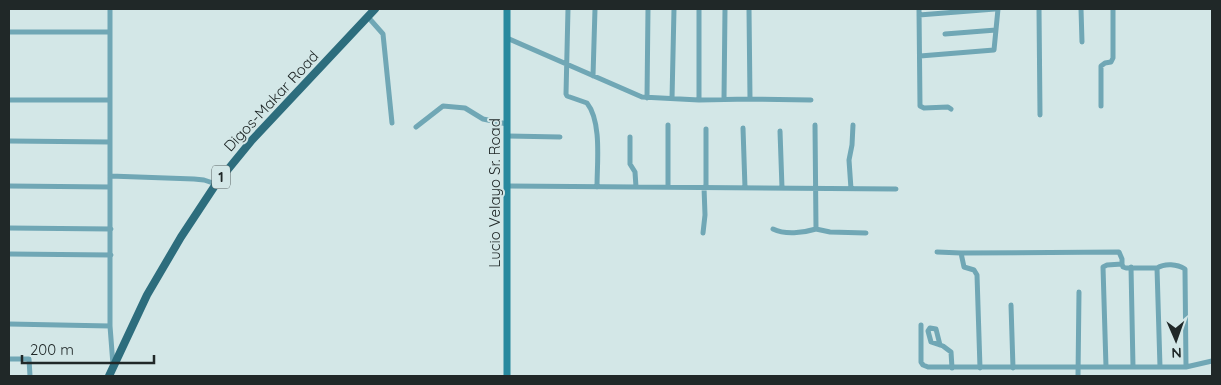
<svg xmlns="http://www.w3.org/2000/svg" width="1221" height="385" viewBox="0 0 1221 385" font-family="Quicksand,sans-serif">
<rect width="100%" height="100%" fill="#d3e7e7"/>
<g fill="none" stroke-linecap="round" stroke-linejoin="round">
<!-- street -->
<path stroke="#70a7b5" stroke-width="5" d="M 110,9 L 110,326 L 113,365
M 568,9 L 566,94 L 567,96 L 587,103 C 602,122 597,163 597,187
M 699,9 L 699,100
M 749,9 L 750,99
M 919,9 L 920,106 L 924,108 L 948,107 L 951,109
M 1039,9 L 1040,115
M 1081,9 L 1082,42
M 919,15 L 995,9
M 368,17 L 383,34 L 392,123
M 9,32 L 110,32
M 945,34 L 996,30
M 507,38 L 642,97 L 699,100 L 750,99 L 811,100
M 920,56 L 994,50 L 998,9
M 593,76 L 595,9
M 647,98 L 648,9
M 672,99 L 674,9
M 724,99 L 725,9
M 9,100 L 110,100
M 1101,106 L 1101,66 L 1105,63 L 1111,62 L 1113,58 L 1113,9
M 668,125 L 668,187
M 815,125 L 816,229 L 830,232 L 866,233
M 416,127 L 443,106 L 465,108 L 483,119 L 507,124
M 743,128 L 745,188
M 706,129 L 706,187
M 780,131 L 782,188
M 507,136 L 560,137
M 630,137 L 630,164 L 635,172 L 636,187
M 9,141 L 110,142
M 110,176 L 194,179 L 204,180 L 216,184
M 9,186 L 110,187
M 508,186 L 896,189
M 851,189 L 849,160 L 852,145 L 853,125
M 9,228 L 111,229
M 773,229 C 785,235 803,233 816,229
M 703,233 L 705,215 L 704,187
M 937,252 L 961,253 L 964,267 L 974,270 L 977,275 L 980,368
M 961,253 L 1119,252 L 1122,259 L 1122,264
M 9,254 L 111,255
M 1131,267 L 1133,367
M 1011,305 L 1013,368
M 9,324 L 110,326
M 921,325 L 921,362 L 923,365 L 928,367 L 1186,367 L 1212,361
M 940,345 L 936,329 L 930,328 L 928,331 L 931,342 L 943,346 L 951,352 L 952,368
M 9,359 L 29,359 L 30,376
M 1106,367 L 1103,267 L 1107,265 L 1122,264 L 1123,267 L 1126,268 L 1157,268
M 1160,367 L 1157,268 C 1165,263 1177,264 1185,269 L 1185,271 L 1186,367
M 1078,376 L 1079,292"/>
<!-- secondary -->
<path stroke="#27899e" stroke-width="7" d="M 507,376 L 507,9"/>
<!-- primary -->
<path stroke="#2d6d7d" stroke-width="8" d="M 109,376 L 147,295 L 181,237 L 216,184 L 252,140 L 375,9"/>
</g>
<g text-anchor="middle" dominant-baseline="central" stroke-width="4" stroke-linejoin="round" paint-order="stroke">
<!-- shield labels -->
<rect fill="#d3e7e7" stroke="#566161" stroke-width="1" x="212" y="165.5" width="18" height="23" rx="4"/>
<g font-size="14" font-weight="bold" fill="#202828">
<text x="221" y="177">1</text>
</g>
<!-- street labels -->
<g font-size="15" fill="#202828" stroke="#d3e7e7">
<text transform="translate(271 101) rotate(-47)">Digos-Makar Road</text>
<text transform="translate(494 193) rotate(-90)">Lucio Velayo Sr. Road</text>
</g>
</g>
<!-- border -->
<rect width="1221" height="385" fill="none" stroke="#202828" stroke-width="20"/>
<!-- north arrow -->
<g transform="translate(1176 340) rotate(178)" stroke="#d3e7e7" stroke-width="4" paint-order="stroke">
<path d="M0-4L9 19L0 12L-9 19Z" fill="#202828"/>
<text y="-8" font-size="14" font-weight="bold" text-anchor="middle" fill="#202828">N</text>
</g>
<!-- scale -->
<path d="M22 355v8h132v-8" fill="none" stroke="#202828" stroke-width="2.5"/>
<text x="30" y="355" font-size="15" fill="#202828" stroke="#d3e7e7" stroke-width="4" paint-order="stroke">200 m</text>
</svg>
